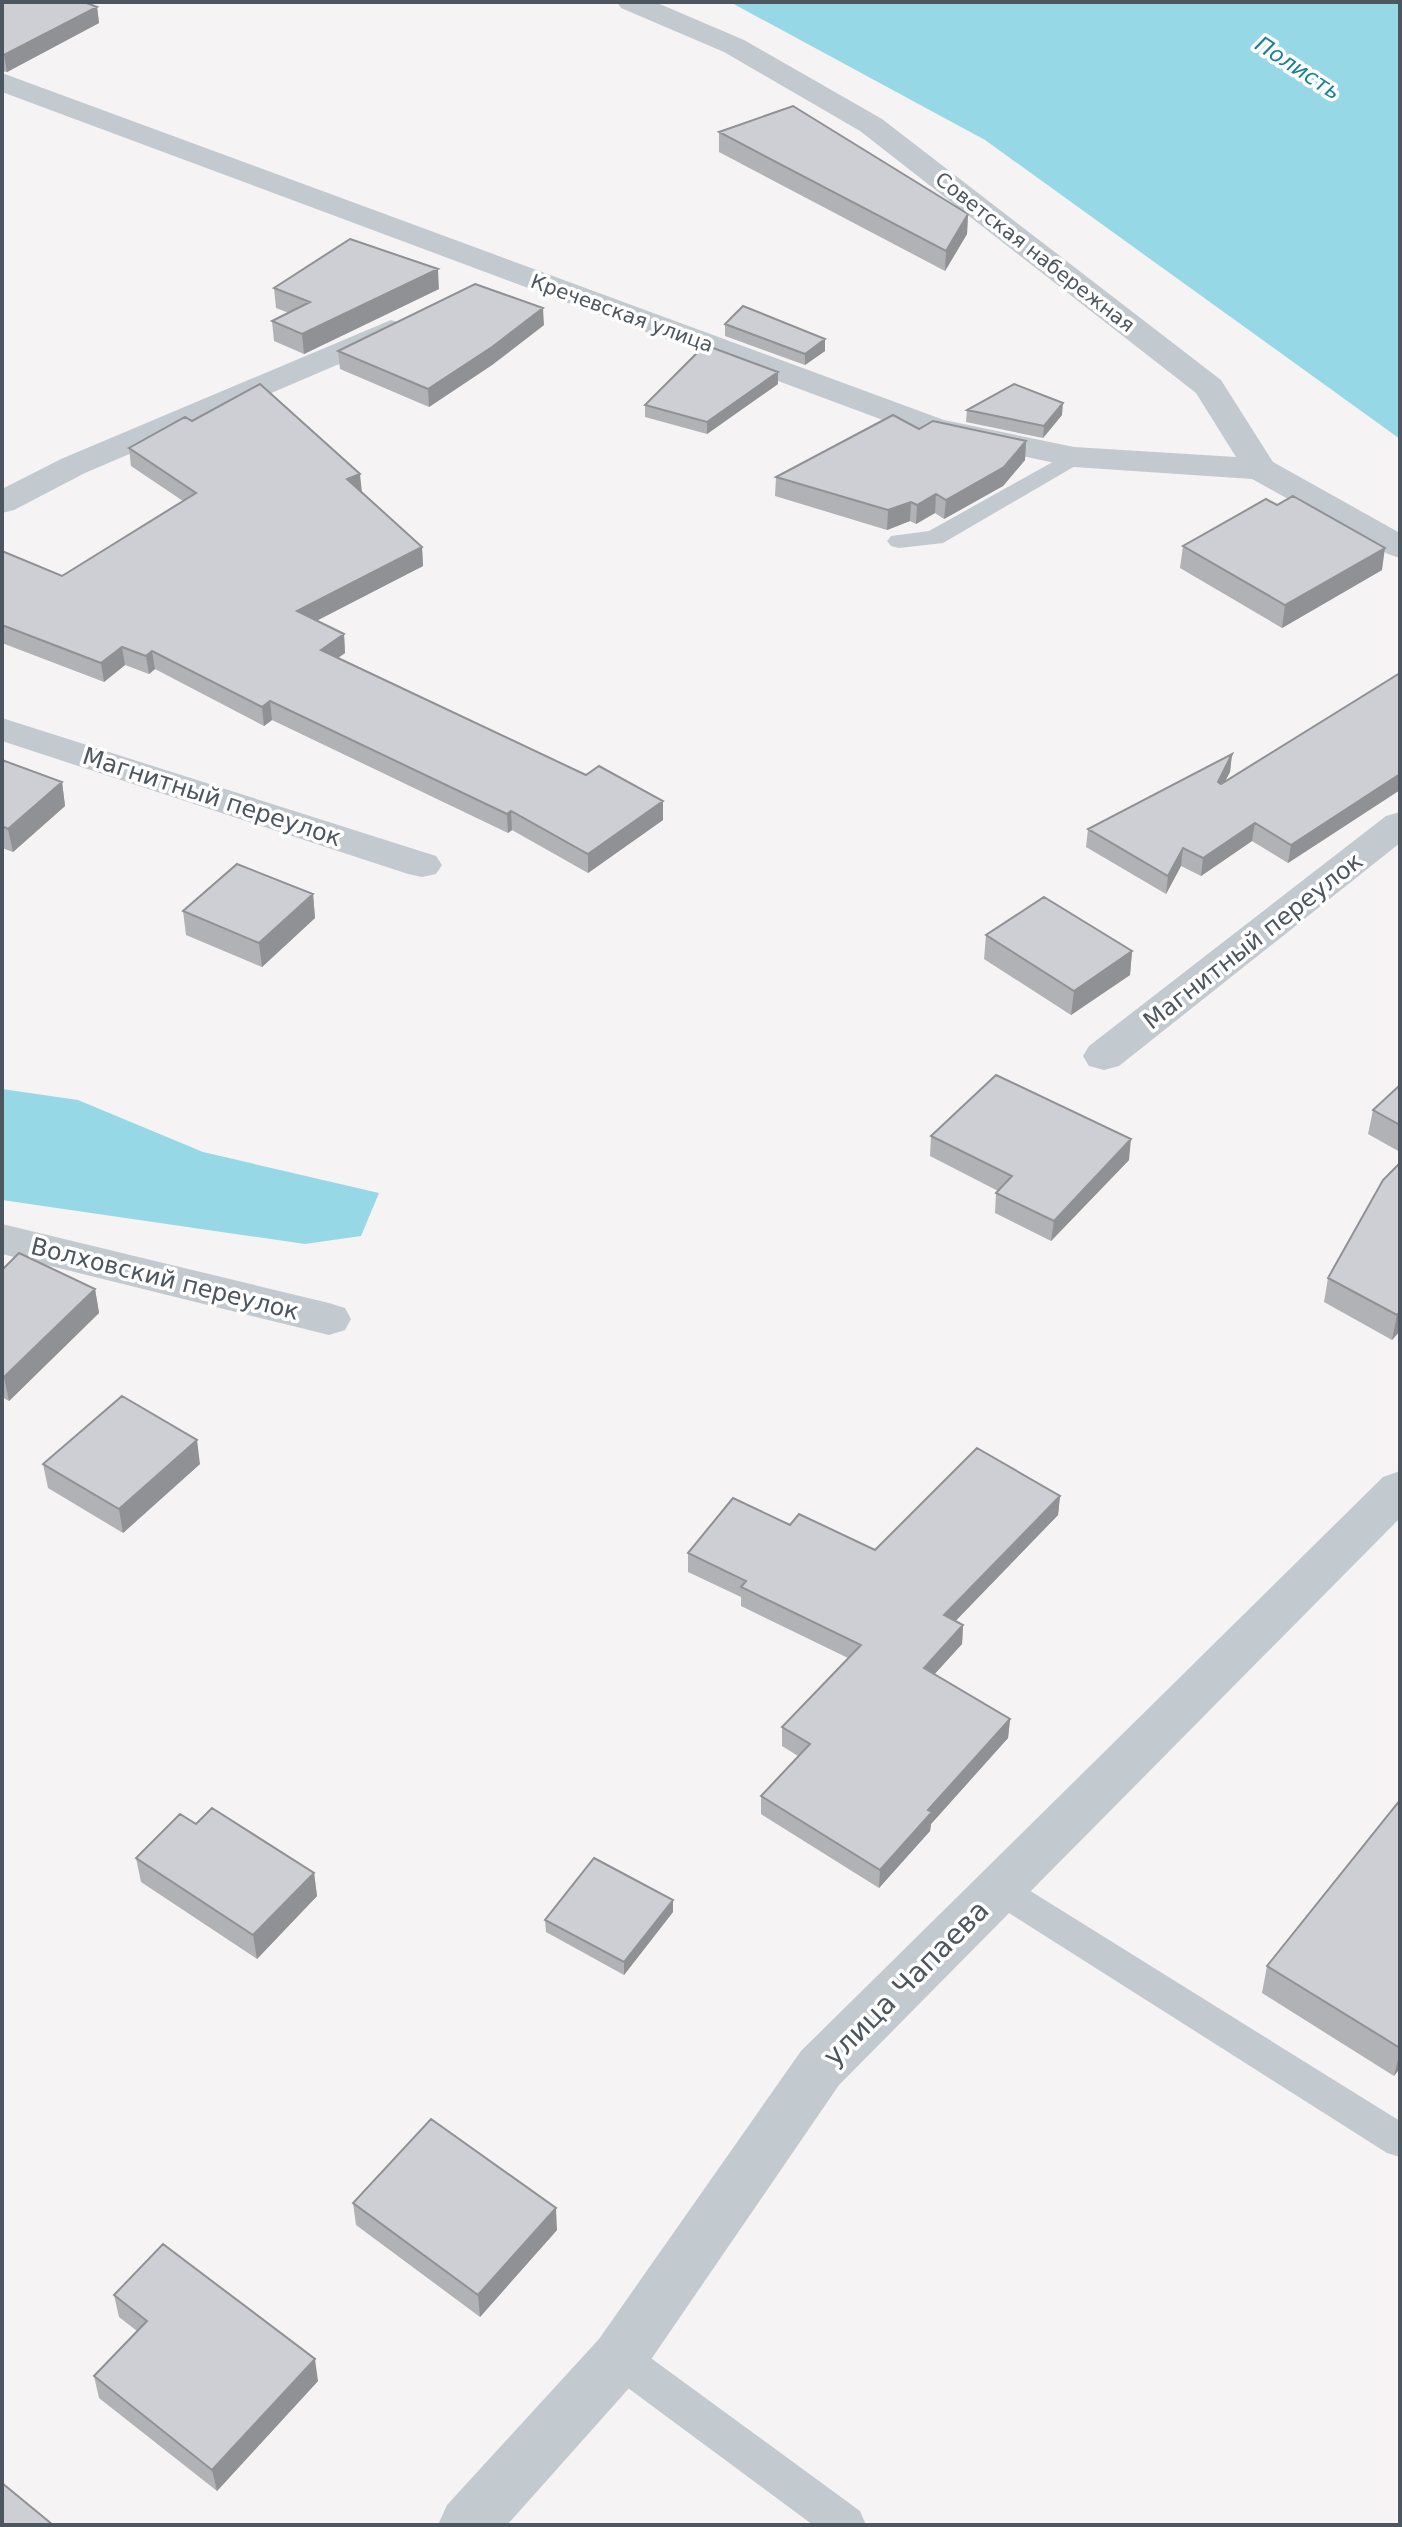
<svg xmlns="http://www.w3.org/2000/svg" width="1402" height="2527" viewBox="0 0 1402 2527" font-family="'DejaVu Sans',sans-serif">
<rect width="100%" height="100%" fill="#f5f3f3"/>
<!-- water -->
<path fill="#97d8e7" d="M 730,2 L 1400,2 L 1400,439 L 985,140 Z
M 2,1089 L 78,1100 L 203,1152 L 379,1193 L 361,1236 L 305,1244 L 2,1200 Z"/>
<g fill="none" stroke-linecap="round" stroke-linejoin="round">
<!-- lane -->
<path fill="#c2cad0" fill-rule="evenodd" d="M 1074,450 L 1082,452 L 1086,457 L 1082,462 L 943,543 L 899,548 L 891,546 L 887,541 L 891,536 L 929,531 Z
M 999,1874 L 1011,1879 L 1400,2121 L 1400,2157 L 1387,2153 L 987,1899 L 981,1889 L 987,1879 Z
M 619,2340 L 633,2345 L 860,2511 L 866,2525 L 813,2525 L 605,2371 L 599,2358 L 605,2345 Z"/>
<!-- street -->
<path fill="#c2cad0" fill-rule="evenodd" d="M 617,2 L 655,2 L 744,40 L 882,119 L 1221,380 L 1273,462 L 1400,533 L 1400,558 L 1388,554 L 1252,479 L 1074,467 L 923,435 L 2,92 L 2,73 L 944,420 L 1074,447 L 1236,457 L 1196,393 L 860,131 L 724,52 L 621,8 Z
M 391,320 L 402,323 L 407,330 L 402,337 L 85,473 L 14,510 L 2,513 L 2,489 L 61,459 Z
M 2,718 L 436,856 L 442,865 L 436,874 L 422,877 L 408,874 L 2,741 Z
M 1400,812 L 1400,843 L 1119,1066 L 1104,1070 L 1089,1066 L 1083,1056 L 1089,1046 L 1386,816 Z
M 2,1224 L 329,1303 L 345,1308 L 351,1319 L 345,1330 L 329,1335 L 2,1254 Z
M 1400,1471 L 1400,1518 L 839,2085 L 639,2377 L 507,2525 L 438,2525 L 447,2505 L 599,2339 L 801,2051 L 1383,1477 Z"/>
</g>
<!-- wall -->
<path fill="#b0b2b6" d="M 2,2 L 97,7 L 99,23 L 7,72 L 2,71 Z
M 719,132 L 968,214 L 967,234 L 945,271 L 719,152 Z
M 274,288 L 439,289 L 304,354 L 274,341 L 272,321 L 289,313 L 276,308 Z
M 725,324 L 825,339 L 825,351 L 805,365 L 725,336 Z
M 544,325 L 492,365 L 429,407 L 340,369 L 338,351 Z
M 778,384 L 707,434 L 645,417 L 645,405 Z
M 967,410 L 1062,415 L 1043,438 L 966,422 Z
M 192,421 L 362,492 L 422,547 L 423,566 L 316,620 L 344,634 L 345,653 L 338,658 L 586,775 L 663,801 L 663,820 L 588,873 L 512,830 L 508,833 L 272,720 L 264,726 L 155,669 L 149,674 L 125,665 L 104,682 L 2,643 L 2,551 L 62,576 L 183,501 L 131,466 L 129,448 Z
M 919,429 L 1026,441 L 1025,460 L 1003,486 L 944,519 L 935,513 L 916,524 L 910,521 L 887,530 L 775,496 L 776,477 Z
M 1183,546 L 1382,570 L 1282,628 L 1180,568 Z
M 1400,673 L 1400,790 L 1288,863 L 1252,841 L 1201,876 L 1181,866 L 1166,894 L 1086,847 L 1088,829 L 1232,754 L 1230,772 L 1225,781 Z
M 2,760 L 62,782 L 65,806 L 13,852 L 2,848 Z
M 313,894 L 315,918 L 262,967 L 186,935 L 183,911 Z
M 986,935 L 1132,951 L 1130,975 L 1071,1015 L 984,959 Z
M 1400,1085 L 1400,1152 L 1368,1134 L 1373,1110 Z
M 931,1136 L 1129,1160 L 1051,1241 L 995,1213 L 996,1193 L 998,1191 L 930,1156 Z
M 1400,1163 L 1400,1331 L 1392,1340 L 1324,1302 L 1328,1278 Z
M 2,1270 L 95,1289 L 99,1313 L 9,1401 L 2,1397 Z
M 43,1464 L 200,1464 L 123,1533 L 48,1488 Z
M 1060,1496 L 1058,1515 L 955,1621 L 963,1625 L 962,1644 L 934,1674 L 1010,1719 L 1008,1738 L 931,1824 L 930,1831 L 879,1888 L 761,1814 L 761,1796 L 798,1756 L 782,1746 L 782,1727 L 848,1658 L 741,1606 L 741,1597 L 688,1572 L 688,1553 L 790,1525 L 875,1550 Z
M 1400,1800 L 1400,2068 L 1394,2076 L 1262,1993 L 1267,1966 Z
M 196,1824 L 314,1873 L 317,1896 L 257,1959 L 141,1882 L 136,1858 Z
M 673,1912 L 624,1975 L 546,1932 L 545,1920 Z
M 353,2203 L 557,2230 L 480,2317 L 356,2225 Z
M 114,2295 L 318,2381 L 217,2491 L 99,2398 L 94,2376 L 137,2331 L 119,2317 Z"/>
<!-- shaded-wall -->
<path fill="#909194" d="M 97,7 L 99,23 L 7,72 L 4,55 Z
M 968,214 L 967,234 L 945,271 L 946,251 Z
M 438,269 L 439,289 L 304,354 L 302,334 Z
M 543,308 L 544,325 L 492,365 L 429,407 L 428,389 Z
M 825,339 L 825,351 L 805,365 L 805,354 Z
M 778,372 L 778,384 L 707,434 L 707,422 Z
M 1063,403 L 1062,415 L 1043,438 L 1044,426 Z
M 1026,441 L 1025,460 L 1003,486 L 944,519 L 946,500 Z
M 360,474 L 362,493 L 347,479 Z
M 936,494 L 935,513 L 916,524 L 917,505 Z
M 911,502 L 910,521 L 887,530 L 888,510 Z
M 422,547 L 423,566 L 299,630 L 297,611 Z
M 1385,548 L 1382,570 L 1282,628 L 1285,605 Z
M 344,634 L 345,653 L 323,668 L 321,650 Z
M 122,647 L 125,665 L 104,682 L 101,663 Z
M 152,651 L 155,669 L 149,674 L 146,656 Z
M 270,701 L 272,720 L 264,726 L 262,707 Z
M 1232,754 L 1230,772 L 1215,800 L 1218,782 Z
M 1400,774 L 1400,790 L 1288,863 L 1291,845 Z
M 62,782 L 65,806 L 13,852 L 8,829 Z
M 663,801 L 663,820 L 588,873 L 588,854 Z
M 511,811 L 512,830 L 508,833 L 507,814 Z
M 1255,823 L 1252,841 L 1201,876 L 1203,858 Z
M 1183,848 L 1181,866 L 1166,894 L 1168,876 Z
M 313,894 L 315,918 L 262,967 L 259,943 Z
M 1132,951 L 1130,975 L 1071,1015 L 1074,991 Z
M 1131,1139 L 1129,1160 L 1051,1241 L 1054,1221 Z
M 95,1289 L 99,1313 L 9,1401 L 4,1377 Z
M 1400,1312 L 1400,1331 L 1392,1340 L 1397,1315 Z
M 197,1440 L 200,1464 L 123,1533 L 119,1509 Z
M 1060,1496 L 1058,1515 L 943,1634 L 944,1615 Z
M 963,1625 L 962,1644 L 923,1687 L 924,1668 Z
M 1010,1719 L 1008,1738 L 931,1824 L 930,1831 L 879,1888 L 880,1870 L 928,1810 Z
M 314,1873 L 317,1896 L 257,1959 L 253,1935 Z
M 673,1900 L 673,1912 L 624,1975 L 624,1962 Z
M 1400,2051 L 1400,2068 L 1394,2076 Z
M 556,2208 L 557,2230 L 480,2317 L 478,2295 Z
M 315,2359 L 318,2381 L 217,2491 L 212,2470 Z"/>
<!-- building -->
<path fill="#cdcfd4" stroke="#909194" stroke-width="2" d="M 2,2 L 84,2 L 97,7 L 4,55 L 2,55 Z
M 793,106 L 968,214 L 946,251 L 719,132 Z
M 350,239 L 438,269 L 302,334 L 272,321 L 310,302 L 274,288 Z
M 475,284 L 543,308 L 492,347 L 428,389 L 338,351 Z
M 743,306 L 825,339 L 805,354 L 725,324 Z
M 705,345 L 778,372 L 707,422 L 645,405 Z
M 260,384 L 360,474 L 347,479 L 422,547 L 297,611 L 344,634 L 321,650 L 586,775 L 599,766 L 663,801 L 588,854 L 511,811 L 507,814 L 270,701 L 262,707 L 152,651 L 146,656 L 122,647 L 101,663 L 2,625 L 2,551 L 62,576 L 196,493 L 129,448 L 185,417 L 192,421 Z
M 1014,384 L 1063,403 L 1044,426 L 967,410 Z
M 893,415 L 919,429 L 933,421 L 1026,441 L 1004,467 L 946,500 L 936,494 L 917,505 L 911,502 L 888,510 L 776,477 Z
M 1293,496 L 1385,548 L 1285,605 L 1183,546 L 1266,499 L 1277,505 Z
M 1400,673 L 1400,774 L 1291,845 L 1255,823 L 1203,858 L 1183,848 L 1168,876 L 1088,829 L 1232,754 L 1218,782 L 1221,784 Z
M 2,760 L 62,782 L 8,829 L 2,826 Z
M 237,864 L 313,894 L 259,943 L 183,911 Z
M 1044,897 L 1132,951 L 1074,991 L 986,935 Z
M 996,1075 L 1131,1139 L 1054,1221 L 996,1193 L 1012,1176 L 931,1136 Z
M 1400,1085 L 1400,1125 L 1373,1110 Z
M 1400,1163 L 1400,1312 L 1397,1315 L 1328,1278 L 1383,1180 Z
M 19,1253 L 95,1289 L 4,1377 L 2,1375 L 2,1270 Z
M 122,1396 L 197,1440 L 119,1509 L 43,1464 Z
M 977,1448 L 1060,1496 L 944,1615 L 963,1625 L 924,1668 L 1010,1719 L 928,1810 L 932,1812 L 880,1870 L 761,1796 L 810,1744 L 782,1727 L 861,1645 L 741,1587 L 746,1581 L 688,1553 L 733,1498 L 790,1525 L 799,1514 L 875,1550 Z
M 1400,1800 L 1400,2048 L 1267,1966 Z
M 212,1808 L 314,1873 L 253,1935 L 136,1858 L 180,1814 L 196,1824 Z
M 594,1858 L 673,1900 L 624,1962 L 545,1920 Z
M 431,2119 L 556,2208 L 478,2295 L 353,2203 Z
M 163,2244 L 315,2359 L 212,2470 L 94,2376 L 147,2321 L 114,2295 Z
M 2,2483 L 53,2525 L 2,2525 Z"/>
<g text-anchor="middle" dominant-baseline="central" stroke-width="7" stroke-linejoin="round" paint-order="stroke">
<!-- far-street labels -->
<g font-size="20" fill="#4c565f" stroke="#fff">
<text transform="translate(1035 252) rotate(38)">Советская набережная</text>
<text transform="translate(622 313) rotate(20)">Кречевская улица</text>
</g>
<!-- far-water labels -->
<g font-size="22" font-style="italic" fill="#178096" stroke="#fff">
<text transform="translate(1298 68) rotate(33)">Полисть</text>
</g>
<!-- street labels -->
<g font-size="24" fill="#4c565f" stroke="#fff">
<text transform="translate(212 797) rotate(18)">Магнитный переулок</text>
<text transform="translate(1253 941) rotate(-38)">Магнитный переулок</text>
<text transform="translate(165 1279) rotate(14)">Волховский переулок</text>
</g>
<!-- near-street labels -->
<g font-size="28" fill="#4c565f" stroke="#fff">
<text transform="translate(906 1983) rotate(-45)">улица Чапаева</text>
</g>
</g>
<!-- border -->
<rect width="1402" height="2527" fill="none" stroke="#4c565f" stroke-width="8"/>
</svg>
